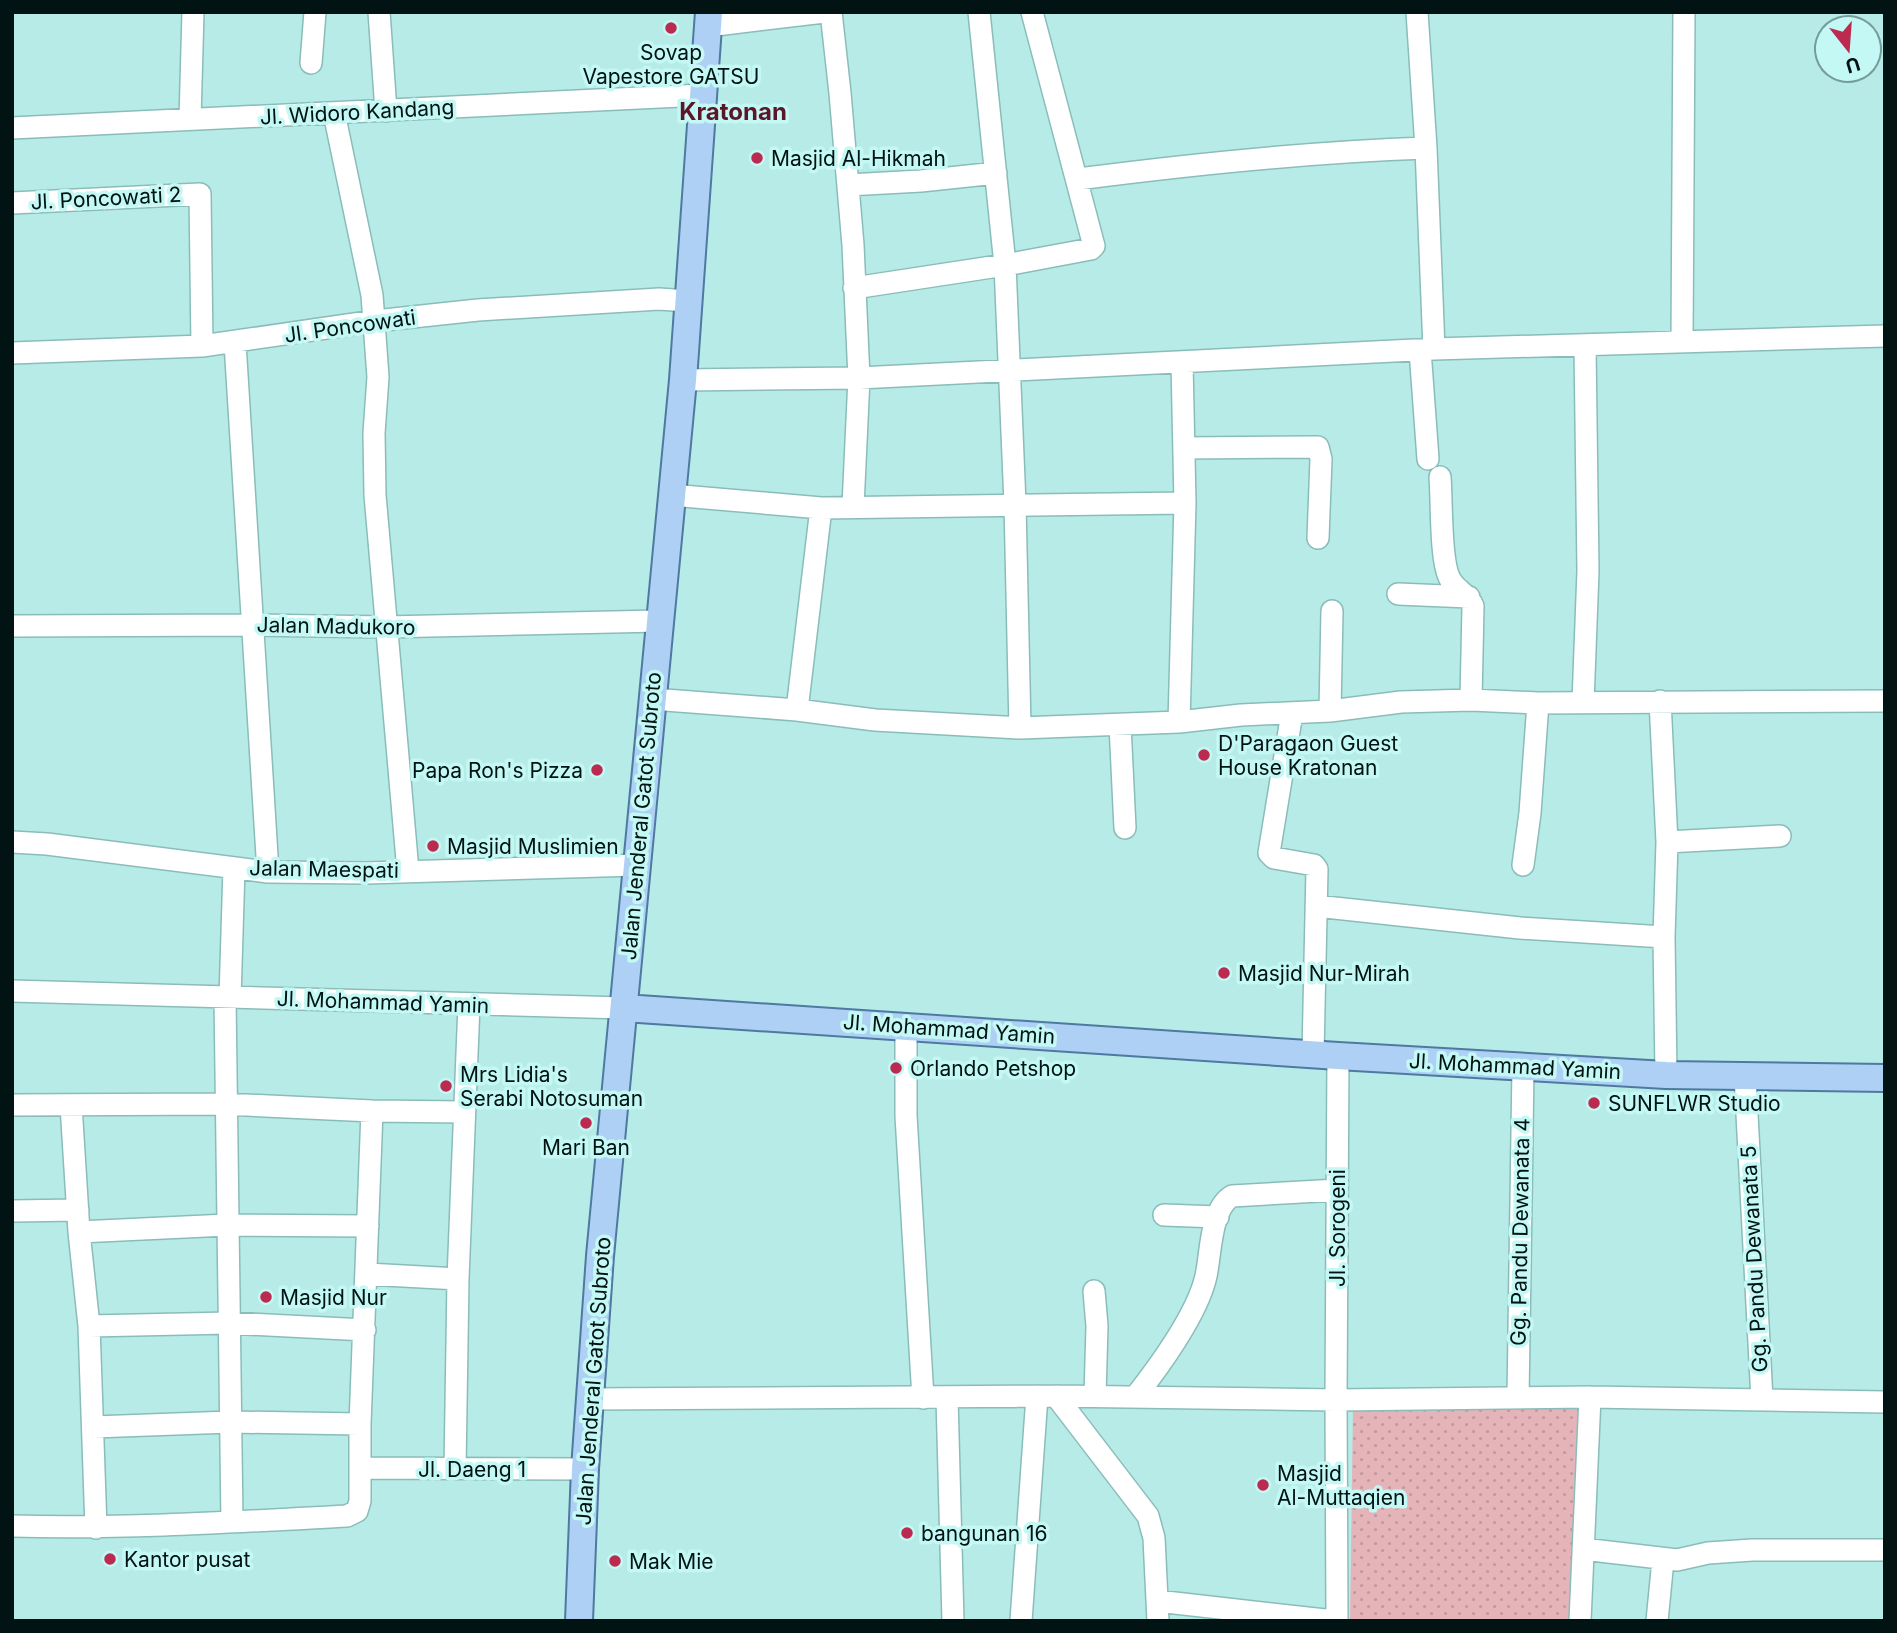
<svg xmlns="http://www.w3.org/2000/svg" width="1897" height="1633" viewBox="0 0 1897 1633" font-family="Inter,sans-serif">
<defs>
<pattern id="grass-dots" width="8" height="8" patternUnits="userSpaceOnUse" patternTransform="scale(1.75)"><rect width="8" height="8" fill="#e4b4b9"/><path d="M2 2h.1M6 6h.1" fill="none" stroke="#c29a9e" stroke-width="1.8" stroke-linecap="round"/></pattern>
</defs>
<rect width="100%" height="100%" fill="#b7ebe8"/>
<!-- grass -->
<path fill="url(#grass-dots)" d="M 1582,1405 L 1570,1621 L 1350,1621 L 1353,1407 Z"/>
<g fill="none" stroke-linecap="round" stroke-linejoin="round">
<!-- minor casing -->
<g stroke="#8abdb9" stroke-width="24">
<path id="minor" d="M 379,12 L 386,111
M 831,12 L 840,93 L 853,245 L 859,378 L 853,506
M 979,12 L 1005,265 L 1015,504 L 1020,728
M 1417,12 L 1426,148 L 1434,349
M 708,26 L 824,12
M 311,63 L 315,12
M 334,113 L 372,295 L 378,377 L 374,433 L 375,495 L 408,871
M 190,119 L 193,12
M 12,128 L 702,95
M 1078,179 C 1194,164 1310,152 1426,148
M 848,185 L 921,181 L 996,173
M 12,203 L 200,194 L 202,346
M 854,288 L 1005,265 L 1091,249 L 1094,246 L 1032,12
M 1682,342 L 1684,12
M 235,343 L 268,872
M 1420,350 L 1428,459
M 12,353 L 202,346 L 375,321 L 478,310 L 659,299 L 688,301
M 683,380 L 859,378 L 1434,349 L 1885,336
M 1184,448 L 1318,447 L 1321,459 L 1318,538
M 1440,477 C 1442,500 1440,558 1449,577 C 1454,590 1468,593 1473,606 L 1471,700
M 671,495 L 821,508 L 1185,503
M 1398,594 L 1469,597
M 12,626 L 251,625 L 386,627 L 659,621
M 652,699 L 797,710 L 875,720 L 1020,728 L 1179,722 L 1241,715 L 1330,711 L 1401,702 L 1471,700 L 1538,703 L 1885,701
M 1660,701 L 1667,842 L 1664,937 L 1666,1075
M 1583,702 L 1588,571 L 1585,346
M 797,710 L 821,508
M 1330,711 L 1332,611
M 1292,713 L 1269,853 L 1274,858 L 1314,865 L 1317,869 L 1313,1054
M 1179,722 L 1185,503 L 1182,363
M 1120,725 L 1125,828
M 12,842 L 47,844 L 268,872 L 366,873 L 637,865
M 1667,842 L 1780,836
M 1523,865 L 1530,813 L 1538,703
M 1316,906 L 1520,928 L 1664,937
M 12,991 L 624,1008
M 225,997 L 232,1522
M 230,998 L 234,868
M 906,1027 L 906,1116 L 923,1398
M 1745,1076 L 1762,1400
M 12,1105 L 225,1104 L 372,1111 L 464,1112
M 71,1105 L 79,1232 L 89,1326 L 96,1528
M 12,1211 L 78,1210
M 1164,1215 L 1218,1217
M 79,1232 L 227,1225 L 368,1226
M 367,1274 L 458,1279
M 1094,1291 L 1097,1326 L 1095,1396
M 89,1326 L 229,1323 L 365,1330
M 1056,1396 L 1148,1516 L 1154,1538 L 1158,1621
M 1135,1397 C 1159,1367 1198,1313 1206,1276 C 1211,1254 1210,1209 1232,1196 L 1337,1190
M 947,1398 L 953,1621
M 1518,1398 L 1523,1067
M 590,1399 L 1056,1396 L 1336,1400 L 1590,1397 L 1885,1402
M 94,1427 L 230,1422 L 360,1424
M 360,1468 L 585,1469
M 455,1469 L 458,1279 L 469,1004
M 12,1526 C 124,1529 235,1522 347,1516 L 357,1511 L 360,1501 L 360,1424 L 372,1111
M 1583,1549 L 1677,1560 L 1708,1553 L 1752,1550 L 1885,1550
M 1157,1601 L 1334,1621
M 1021,1621 L 1037,1396
M 1337,1621 L 1336,1400 L 1338,1056
M 1580,1621 L 1590,1397
M 1657,1621 L 1663,1560"/>
</g>
<!-- major casing -->
<g stroke="#4e79a0" stroke-width="30">
<path id="major" d="M 624,1008 L 1338,1056 L 1666,1075 L 1885,1078
M 579,1621 L 585,1469 L 600,1256 L 683,380 L 709,12"/>
</g>
<!-- minor -->
<use href="#minor" stroke="#fff" stroke-width="21"/>
<!-- major -->
<use href="#major" stroke="#aed0f4" stroke-width="26"/>
</g>
<!-- markers -->
<g fill="#bb2b50" stroke="#c4f8f5" stroke-width="2.5">
<circle cx="671" cy="28" r="7"/>
<circle cx="757" cy="158" r="7"/>
<circle cx="1204" cy="755" r="7"/>
<circle cx="597" cy="770" r="7"/>
<circle cx="433" cy="846" r="7"/>
<circle cx="1224" cy="973" r="7"/>
<circle cx="896" cy="1068" r="7"/>
<circle cx="446" cy="1086" r="7"/>
<circle cx="1594" cy="1103" r="7"/>
<circle cx="586" cy="1123" r="7"/>
<circle cx="266" cy="1297" r="7"/>
<circle cx="1263" cy="1485" r="7"/>
<circle cx="907" cy="1533" r="7"/>
<circle cx="110" cy="1559" r="7"/>
<circle cx="615" cy="1561" r="7"/>
</g>
<g text-anchor="middle" dominant-baseline="central" stroke-width="7" stroke-linejoin="round" paint-order="stroke">
<!-- poi labels -->
<g font-size="21" fill="#011312" stroke="#c4f8f5" text-anchor="start">
<text x="671" y="52" text-anchor="middle">Sovap<tspan x="671" dy="24">Vapestore GATSU</tspan></text>
<text x="771" y="158">Masjid Al-Hikmah</text>
<text x="1218" y="743">D'Paragaon Guest<tspan x="1218" dy="24">House Kratonan</tspan></text>
<text x="583" y="770" text-anchor="end">Papa Ron's Pizza</text>
<text x="447" y="846">Masjid Muslimien</text>
<text x="1238" y="973">Masjid Nur-Mirah</text>
<text x="910" y="1068">Orlando Petshop</text>
<text x="460" y="1074">Mrs Lidia's<tspan x="460" dy="24">Serabi Notosuman</tspan></text>
<text x="1608" y="1103">SUNFLWR Studio</text>
<text x="586" y="1147" text-anchor="middle">Mari Ban</text>
<text x="280" y="1297">Masjid Nur</text>
<text x="1277" y="1473">Masjid<tspan x="1277" dy="24">Al-Muttaqien</tspan></text>
<text x="921" y="1533">bangunan 16</text>
<text x="124" y="1559">Kantor pusat</text>
<text x="629" y="1561">Mak Mie</text>
</g>
<!-- street labels -->
<g font-size="21" fill="#011312" stroke="#c4f8f5">
<text transform="translate(357 112) rotate(-3)">Jl. Widoro Kandang</text>
<text transform="translate(106 198) rotate(-3)">Jl. Poncowati 2</text>
<text transform="translate(350 326) rotate(-8)">Jl. Poncowati</text>
<text transform="translate(336 626) rotate(1)">Jalan Madukoro</text>
<text transform="translate(641 816) rotate(-85)">Jalan Jenderal Gatot Subroto</text>
<text transform="translate(324 869) rotate(1)">Jalan Maespati</text>
<text transform="translate(383 1002) rotate(2)">Jl. Mohammad Yamin</text>
<text transform="translate(949 1029) rotate(4)">Jl. Mohammad Yamin</text>
<text transform="translate(1515 1066) rotate(3)">Jl. Mohammad Yamin</text>
<text transform="translate(1337 1228) rotate(-90)">Jl. Sorogeni</text>
<text transform="translate(1520 1232) rotate(-89)">Gg. Pandu Dewanata 4</text>
<text transform="translate(1754 1259) rotate(-93)">Gg. Pandu Dewanata 5</text>
<text transform="translate(593 1381) rotate(-86)">Jalan Jenderal Gatot Subroto</text>
<text x="472" y="1469">Jl. Daeng 1</text>
</g>
<!-- quarter labels -->
<g font-size="24" font-weight="bold" fill="#5c1727" stroke="#c4f8f5">
<text x="733" y="111">Kratonan</text>
</g>
</g>
<!-- border -->
<rect width="1897" height="1633" fill="none" stroke="#011312" stroke-width="28"/>
<!-- north arrow -->
<g transform="translate(1848 49) rotate(163)"><circle r="33" fill="#c4f8f5" stroke="#769c9a" stroke-width="2"/>
<path d="M0-5L12 26L0 18L-12 26Z" fill="#bb2b50"/>
<text y="-10" font-size="19" font-weight="bold" text-anchor="middle" fill="#011312">U</text>
</g>
</svg>
